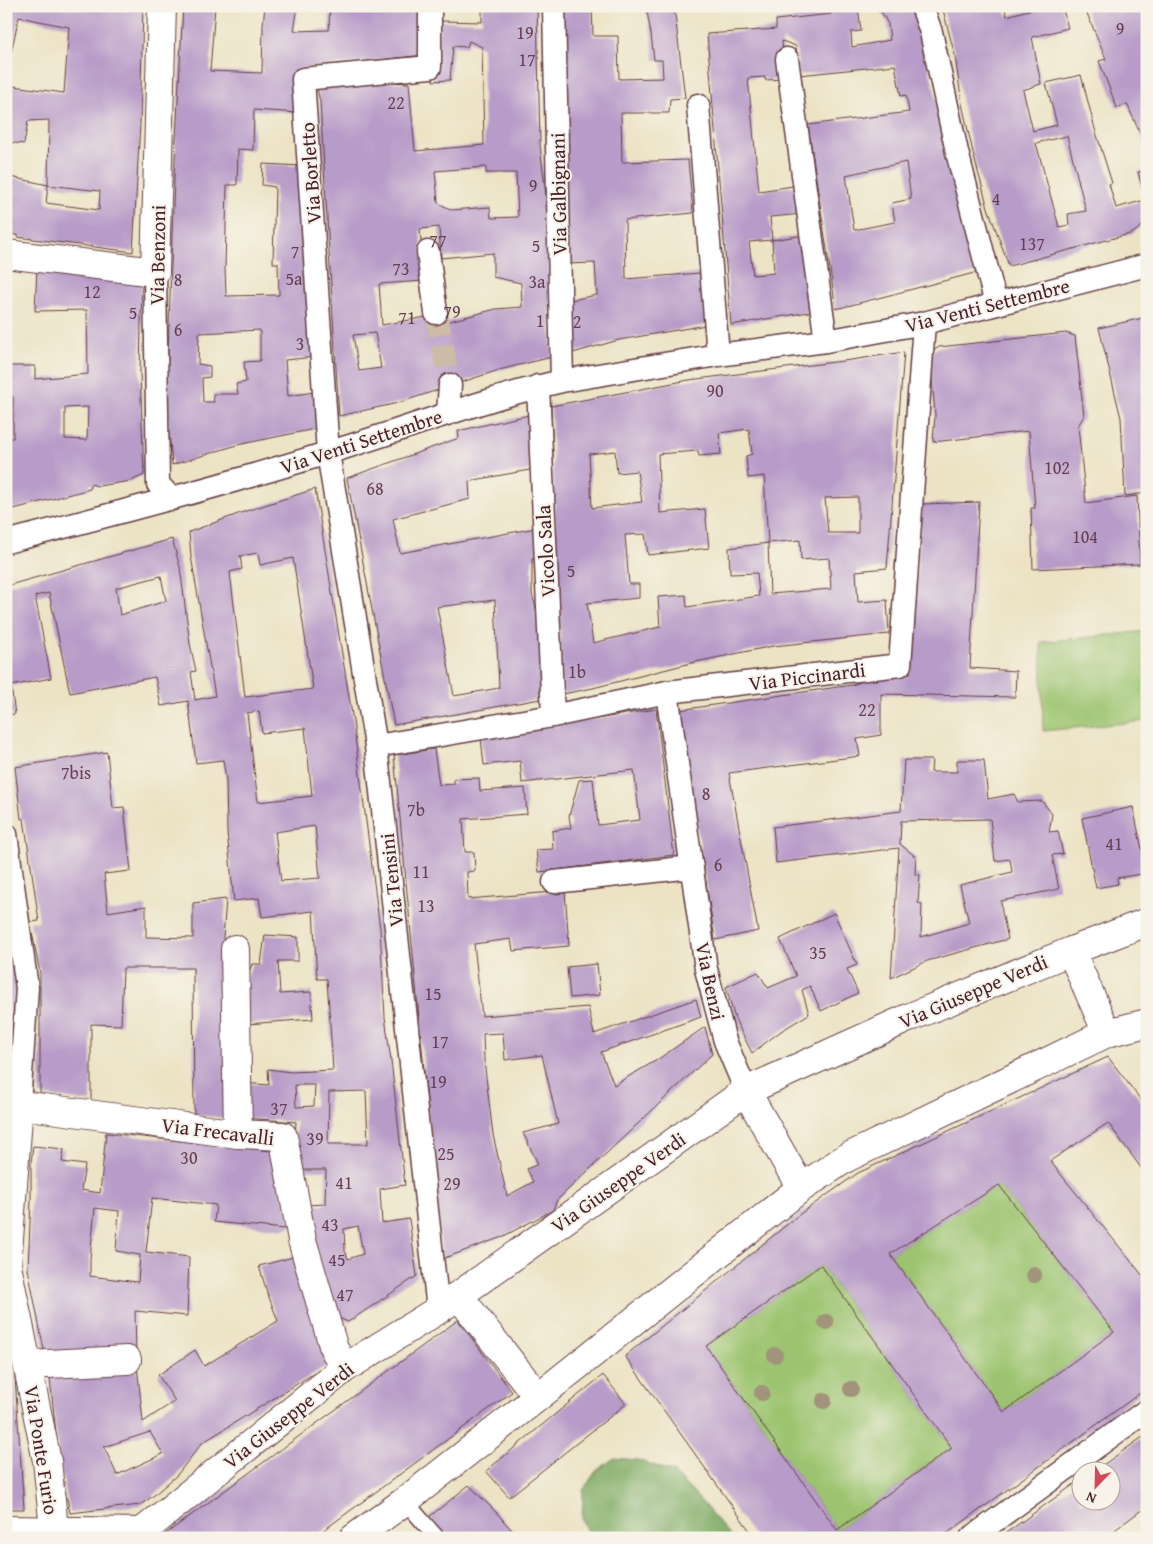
<svg xmlns="http://www.w3.org/2000/svg" width="1153" height="1544" viewBox="0 0 1153 1544" font-family="'Gentium Book Plus',serif">
<rect width="100%" height="100%" fill="#f7f3e8"/>
<filter id="ink" filterUnits="userSpaceOnUse"><feTurbulence type="fractalNoise" baseFrequency=".02" numOctaves="2"/><feDisplacementMap in="SourceGraphic" scale="10" xChannelSelector="R" yChannelSelector="G"/><feConvolveMatrix kernelMatrix="1 2 1 2 8 2 1 2 1" color-interpolation-filters="sRGB"/></filter>
<filter id="wash" filterUnits="userSpaceOnUse"><feTurbulence type="fractalNoise" baseFrequency=".0096" numOctaves="4" result="noise"/><feDisplacementMap in="SourceGraphic" scale="20" xChannelSelector="R" yChannelSelector="G"/><feGaussianBlur stdDeviation="1.12" result="paint"/><feColorMatrix in="noise" values="0 0 0 0 0 0 0 0 0 0 0 0 0 0 0 0 0 1.4 0 .05"/><feComposite in="paint" operator="in"/></filter>
<g filter="url(#wash)">
<rect width="100%" height="100%" fill="#ece3c4"/>
<!-- green -->
<path fill="#9cc470" stroke="#73724e" d="M 1147,631 L 1147,721 L 1043,731 L 1041,642 Z
M 999,1185 L 1114,1332 L 1004,1412 L 890,1254 Z
M 821,1265 L 952,1448 L 837,1530 L 706,1346 Z"/>
<!-- forest -->
<path fill="#7daa62" stroke="#646446" d="M 614,1458 L 638,1460 L 673,1472 L 702,1502 L 732,1538 L 589,1538 L 582,1519 L 583,1490 L 596,1471 Z"/>
<g id="blocks">
<!-- building -->
<path fill="#b79bc8" fill-rule="evenodd" d="M 6,6 L 143,6 L 140,124 L 133,252 L 18,237 L 18,235 L 6,234 L 6,176 L 48,185 L 46,203 L 99,210 L 100,191 L 48,185 L 49,120 L 28,121 L 24,144 L 6,142 L 6,85 L 64,93 L 69,27 L 19,17 L 6,74 Z
M 183,6 L 215,6 L 210,71 L 262,73 L 263,25 L 265,6 L 298,6 L 294,31 L 329,30 L 330,6 L 426,6 L 425,55 L 296,69 L 298,113 L 254,110 L 253,150 L 238,149 L 237,185 L 227,185 L 225,268 L 226,296 L 279,295 L 278,263 L 273,263 L 275,187 L 262,185 L 263,164 L 301,166 L 315,357 L 285,360 L 288,396 L 321,391 L 324,427 L 237,445 L 172,465 L 168,420 L 167,386 L 174,177 ZM 260,330 L 260,361 L 244,362 L 246,382 L 236,384 L 238,394 L 213,394 L 214,402 L 203,402 L 202,378 L 210,377 L 210,366 L 198,364 L 199,333 Z
M 482,6 L 537,6 L 540,145 L 546,196 L 552,357 L 499,370 L 398,403 L 339,416 L 320,102 L 317,88 L 346,80 L 409,83 L 415,151 L 484,145 L 482,47 L 469,41 L 467,47 L 453,46 L 450,80 L 433,81 L 440,21 L 482,22 ZM 486,167 L 486,173 L 516,173 L 518,217 L 491,218 L 490,207 L 452,210 L 438,203 L 435,171 ZM 439,227 L 441,258 L 493,253 L 493,277 L 521,283 L 522,307 L 496,309 L 446,322 L 445,312 L 426,314 L 426,317 L 382,325 L 379,284 L 424,281 L 420,229 ZM 375,333 L 381,368 L 359,371 L 353,335 Z
M 558,6 L 592,6 L 593,36 L 618,36 L 619,79 L 663,78 L 662,60 L 654,60 L 651,34 L 646,6 L 674,6 L 685,98 L 670,99 L 669,113 L 621,113 L 622,162 L 688,160 L 693,213 L 625,220 L 626,279 L 700,273 L 706,325 L 619,340 L 569,354 L 565,301 L 597,295 L 595,263 L 566,264 Z
M 830,6 L 858,6 L 861,31 L 851,32 L 852,47 L 890,40 L 888,24 L 878,6 L 912,6 L 917,18 L 978,272 L 836,309 L 808,125 L 909,112 L 906,95 L 901,96 L 895,65 L 799,75 L 796,46 L 782,41 L 785,79 L 765,80 L 765,77 L 748,78 L 759,191 L 800,185 L 803,214 L 770,217 L 772,240 L 749,242 L 753,275 L 774,273 L 772,240 L 805,235 L 815,311 L 731,325 L 707,34 L 776,29 L 776,20 L 831,14 ZM 906,162 L 911,199 L 892,203 L 895,222 L 854,230 L 846,175 Z
M 942,6 L 1004,6 L 1007,16 L 1043,6 L 1062,6 L 1068,28 L 1032,37 L 1041,84 L 1023,90 L 1033,131 L 1057,125 L 1046,83 L 1081,75 L 1095,129 L 1112,183 L 1109,184 L 1116,208 L 1145,200 L 1138,172 L 1147,170 L 1147,222 L 1133,233 L 1009,266 L 988,208 L 974,157 L 962,104 L 955,56 ZM 1067,136 L 1086,211 L 1068,214 L 1069,225 L 1059,227 L 1036,143 Z
M 1084,6 L 1147,6 L 1147,149 L 1127,104 L 1117,108 L 1099,61 L 1106,59 Z
M 37,268 L 142,281 L 140,372 L 144,475 L 131,481 L 98,486 L 90,484 L 90,489 L 6,511 L 6,438 L 13,438 L 13,397 L 6,397 L 6,366 L 35,366 L 35,379 L 88,374 L 87,310 L 35,311 ZM 88,407 L 87,440 L 65,439 L 65,408 Z
M 1147,317 L 1147,374 L 1143,374 L 1147,388 L 1147,493 L 1125,496 L 1121,418 L 1099,328 Z
M 1066,333 L 1075,336 L 1084,416 L 1078,426 L 1086,503 L 1137,496 L 1140,564 L 1033,569 L 1031,508 L 1035,508 L 1029,431 L 933,442 L 935,415 L 930,353 L 939,347 Z
M 904,352 L 887,568 L 856,571 L 858,602 L 887,600 L 889,634 L 773,646 L 691,663 L 593,688 L 563,694 L 558,605 L 551,406 L 689,380 L 851,360 ZM 749,429 L 752,454 L 746,456 L 748,478 L 764,476 L 768,543 L 800,540 L 801,560 L 829,558 L 831,589 L 770,594 L 768,543 L 729,548 L 730,574 L 757,573 L 759,596 L 687,607 L 686,595 L 658,597 L 660,627 L 593,643 L 587,603 L 639,598 L 639,584 L 629,584 L 625,535 L 645,534 L 648,555 L 709,548 L 705,509 L 660,513 L 658,454 L 698,451 L 699,456 L 721,454 L 719,433 ZM 615,451 L 617,473 L 637,471 L 642,502 L 592,508 L 589,454 ZM 858,497 L 858,533 L 828,533 L 825,498 Z
M 533,414 L 535,469 L 469,481 L 470,499 L 393,519 L 400,553 L 536,528 L 538,557 L 532,559 L 532,594 L 543,634 L 546,698 L 394,725 L 347,478 L 459,438 L 458,431 ZM 495,600 L 499,688 L 454,696 L 437,607 Z
M 315,489 L 353,721 L 380,929 L 385,1017 L 392,1069 L 405,1185 L 380,1189 L 382,1223 L 409,1219 L 417,1276 L 348,1322 L 332,1315 L 307,1205 L 325,1204 L 326,1170 L 299,1170 L 294,1153 L 296,1122 L 245,1118 L 242,1083 L 269,1085 L 268,1069 L 291,1072 L 333,1070 L 327,979 L 317,979 L 313,911 L 262,917 L 259,898 L 234,901 L 227,832 L 226,780 L 223,760 L 196,763 L 188,701 L 161,706 L 155,677 L 70,693 L 49,593 L 35,596 L 51,678 L 11,686 L 15,714 L 6,715 L 6,586 L 172,539 L 180,567 L 190,644 L 196,671 L 191,672 L 195,700 L 215,696 L 191,556 L 189,532 L 249,510 ZM 258,553 L 260,565 L 293,558 L 313,689 L 245,697 L 230,572 L 242,569 L 240,556 ZM 161,576 L 166,601 L 120,615 L 116,588 ZM 259,711 L 262,733 L 305,728 L 312,796 L 258,802 L 247,713 ZM 315,826 L 320,878 L 281,881 L 275,832 ZM 295,1085 L 315,1085 L 314,1106 L 296,1107 ZM 366,1091 L 368,1144 L 328,1144 L 329,1092 ZM 358,1226 L 363,1254 L 348,1259 L 345,1251 L 344,1229 Z
M 979,502 L 970,668 L 1016,671 L 1015,697 L 881,694 L 881,735 L 857,739 L 860,756 L 729,773 L 758,931 L 715,940 L 679,710 L 852,685 L 881,675 L 910,673 L 922,504 Z
M 656,709 L 674,855 L 539,872 L 536,850 L 553,849 L 552,831 L 571,828 L 569,816 L 579,780 L 593,779 L 598,825 L 640,820 L 634,770 L 522,783 L 520,761 L 484,765 L 481,738 Z
M 434,749 L 439,785 L 454,784 L 454,779 L 479,778 L 480,791 L 525,788 L 527,814 L 463,819 L 465,852 L 474,852 L 475,871 L 467,872 L 468,899 L 565,891 L 569,946 L 513,951 L 511,939 L 474,944 L 482,1016 L 588,1007 L 594,1034 L 696,999 L 701,1017 L 601,1052 L 614,1085 L 657,1060 L 705,1027 L 712,1054 L 557,1200 L 553,1210 L 502,1237 L 442,1259 L 394,755 ZM 503,1033 L 505,1060 L 542,1055 L 558,1124 L 523,1133 L 538,1164 L 527,1169 L 533,1182 L 507,1196 L 493,1135 L 484,1060 L 483,1034 Z
M 107,752 L 113,808 L 124,807 L 131,871 L 104,874 L 108,912 L 146,906 L 146,937 L 193,938 L 193,903 L 226,899 L 223,938 L 226,969 L 227,1118 L 194,1115 L 193,968 L 123,968 L 121,1025 L 91,1024 L 91,1102 L 40,1095 L 40,973 L 30,922 L 39,921 L 24,819 L 21,819 L 15,767 Z
M 904,760 L 932,760 L 931,772 L 957,772 L 957,760 L 984,760 L 988,799 L 1014,794 L 1018,802 L 1042,801 L 1052,814 L 1049,832 L 1058,831 L 1063,854 L 1052,855 L 1059,889 L 1001,901 L 1002,912 L 1008,939 L 927,961 L 891,978 L 899,848 L 776,863 L 773,827 L 901,811 ZM 990,819 L 995,861 L 1010,859 L 1012,872 L 960,885 L 969,923 L 921,937 L 922,904 L 918,903 L 920,875 L 915,874 L 916,857 L 900,844 L 901,821 Z
M 1133,807 L 1147,873 L 1117,878 L 1118,884 L 1096,888 L 1082,818 Z
M 834,913 L 857,965 L 847,969 L 858,993 L 821,1011 L 810,986 L 802,990 L 809,1014 L 781,1031 L 752,1053 L 735,1019 L 726,987 L 758,972 L 768,988 L 796,976 L 780,939 Z
M 6,914 L 17,953 L 11,1080 L 6,1080 Z
M 265,935 L 298,937 L 298,961 L 278,961 L 280,994 L 311,992 L 313,1019 L 247,1024 L 244,987 L 252,964 L 261,964 Z
M 597,964 L 600,995 L 570,998 L 567,967 Z
M 1108,1057 L 1147,1108 L 1147,1176 L 1108,1123 L 1050,1161 L 1147,1281 L 1147,1388 L 941,1538 L 755,1538 L 625,1356 L 800,1214 L 858,1173 ZM 999,1185 L 1114,1332 L 1004,1412 L 890,1254 ZM 821,1265 L 952,1448 L 837,1530 L 706,1346 Z
M 106,1133 L 271,1151 L 292,1225 L 285,1229 L 214,1222 L 216,1205 L 152,1198 L 146,1252 L 189,1257 L 187,1316 L 135,1311 L 136,1355 L 45,1355 L 28,1269 L 31,1200 L 31,1163 L 33,1146 L 64,1149 L 62,1162 L 85,1165 L 81,1190 L 100,1193 ZM 95,1208 L 119,1211 L 116,1251 L 140,1255 L 138,1282 L 90,1276 L 90,1259 Z
M 297,1256 L 329,1364 L 202,1443 L 177,1475 L 153,1496 L 140,1505 L 70,1513 L 59,1460 L 49,1370 L 137,1365 L 143,1422 L 175,1401 L 158,1375 L 195,1350 L 204,1366 L 278,1321 L 267,1292 L 259,1266 ZM 150,1432 L 163,1454 L 117,1475 L 104,1447 Z
M 458,1320 L 512,1392 L 313,1538 L 160,1538 Z
M 6,1330 L 14,1362 L 24,1509 L 6,1509 Z
M 603,1375 L 626,1404 L 509,1497 L 486,1471 Z
M 1147,1434 L 1147,1506 L 1104,1538 L 999,1538 L 1080,1480 L 1080,1502 L 1110,1502 L 1110,1472 L 1093,1472 Z
M 469,1485 L 493,1509 L 519,1538 L 448,1538 L 429,1517 Z"/>
</g>
</g>
<g filter="url(#ink)">
<use href="#blocks" fill-opacity="0" stroke="#623c42" stroke-width="1"/>
<g fill="none" stroke-linecap="round" stroke-linejoin="round">
<!-- pedestrian-tunnel -->
<path stroke="#ccbca5" stroke-width="22" stroke-dasharray="22 11" stroke-linecap="butt" d="M 436,313 L 450,385"/>
<!-- service casing -->
<g stroke="#623c42" stroke-width="18">
<path id="service" d="M 405,1501 L 437,1538"/>
</g>
<!-- pedestrian casing -->
<g stroke="#623c42" stroke-width="25">
<path id="pedestrian" d="M 430,6 L 430,67 L 303,79 L 328,453 L 376,746 L 438,1310
M 554,6 L 562,381
M 922,6 L 931,32 L 957,152 L 996,304
M 787,59 L 826,341
M 698,105 L 718,355
M 428,252 L 436,313
M 155,272 L 158,484 L 172,499
M 538,386 L 553,716
M 448,413 L 450,385
M 6,542 C 114,514 221,486 327,453 C 406,429 482,399 562,381 L 718,355 L 826,341 L 924,323 L 1147,265
M 667,692 L 706,969 L 725,1041 L 746,1091
M 376,746 L 553,716 L 667,692 L 900,665 L 924,323
M 6,834 L 27,988 L 19,1104
M 554,882 L 692,867
M 971,1538 L 1147,1410"/>
</g>
<!-- minor casing -->
<g stroke="#623c42" stroke-width="30">
<path id="minor" d="M 6,254 L 155,272 L 162,6
M 235,949 L 238,1134
M 1071,951 L 1107,1033
M 746,1091 L 801,1188
M 6,1103 L 238,1134 L 283,1136 L 302,1240 L 334,1349 L 345,1368
M 19,1104 L 7,1266 L 47,1461 L 55,1538
M 458,1295 L 538,1397
M 28,1365 L 127,1360
M 6,1530 L 142,1532 L 345,1368 L 438,1310 L 746,1091 L 908,1018 L 1071,951 L 1147,922
M 354,1538 L 405,1501 L 538,1397 L 801,1188 L 846,1158 L 1107,1033 L 1147,1023"/>
</g>
<!-- service -->
<use href="#service" stroke="#fff" stroke-width="15"/>
<!-- pedestrian -->
<use href="#pedestrian" stroke="#fff" stroke-width="22"/>
<!-- minor -->
<use href="#minor" stroke="#fff" stroke-width="28"/>
</g>
<!-- trees -->
<g fill="#a1937b">
<circle cx="1034" cy="1275" r="8"/>
<circle cx="826" cy="1322" r="8"/>
<circle cx="775" cy="1355" r="8"/>
<circle cx="851" cy="1389" r="8"/>
<circle cx="762" cy="1393" r="8"/>
<circle cx="824" cy="1401" r="8"/>
</g>
</g>
<g text-anchor="middle" dominant-baseline="central" stroke-width="4" stroke-linejoin="round" paint-order="stroke">
<!-- number labels -->
<g font-size="18" fill="#653e52">
<text x="1120" y="28">9</text>
<text x="525" y="32">19</text>
<text x="527" y="59">17</text>
<text x="396" y="102">22</text>
<text x="533" y="185">9</text>
<text x="996" y="198">4</text>
<text x="438" y="240">77</text>
<text x="1032" y="243">137</text>
<text x="536" y="245">5</text>
<text x="295" y="251">7</text>
<text x="401" y="268">73</text>
<text x="294" y="278">5a</text>
<text x="178" y="279">8</text>
<text x="537" y="281">3a</text>
<text x="92" y="291">12</text>
<text x="452" y="311">79</text>
<text x="133" y="312">5</text>
<text x="407" y="317">71</text>
<text x="540" y="320">1</text>
<text x="577" y="321">2</text>
<text x="178" y="329">6</text>
<text x="300" y="343">3</text>
<text x="715" y="390">90</text>
<text x="1057" y="467">102</text>
<text x="375" y="488">68</text>
<text x="1085" y="536">104</text>
<text x="571" y="570">5</text>
<text x="577" y="671">1b</text>
<text x="867" y="709">22</text>
<text x="76" y="772">7bis</text>
<text x="706" y="793">8</text>
<text x="416" y="809">7b</text>
<text x="1114" y="843">41</text>
<text x="718" y="864">6</text>
<text x="421" y="871">11</text>
<text x="426" y="905">13</text>
<text x="818" y="952">35</text>
<text x="433" y="993">15</text>
<text x="440" y="1041">17</text>
<text x="438" y="1081">19</text>
<text x="279" y="1108">37</text>
<text x="315" y="1138">39</text>
<text x="446" y="1153">25</text>
<text x="189" y="1157">30</text>
<text x="344" y="1182">41</text>
<text x="452" y="1183">29</text>
<text x="330" y="1224">43</text>
<text x="337" y="1259">45</text>
<text x="345" y="1294">47</text>
</g>
<!-- street labels -->
<g font-size="20" fill="#4a1f2b" stroke="#f7f3e8">
<text transform="translate(310 173) rotate(-94)">Via Borletto</text>
<text transform="translate(558 194) rotate(-91)">Via Galbignani</text>
<text transform="translate(157 255) rotate(-89)">Via Benzoni</text>
<text transform="translate(987 305) rotate(-14)">Via Venti Settembre</text>
<text transform="translate(361 441) rotate(-18)">Via Venti Settembre</text>
<text transform="translate(545 551) rotate(-93)">Vicolo Sala</text>
<text transform="translate(807 676) rotate(-7)">Via Piccinardi</text>
<text transform="translate(391 880) rotate(-96)">Via Tensini</text>
<text transform="translate(711 981) rotate(78)">Via Benzi</text>
<text transform="translate(973 991) rotate(-23)">Via Giuseppe Verdi</text>
<text transform="translate(218 1131) rotate(7)">Via Frecavalli</text>
<text transform="translate(618 1182) rotate(-35)">Via Giuseppe Verdi</text>
<text transform="translate(288 1415) rotate(-38)">Via Giuseppe Verdi</text>
<text transform="translate(42 1450) rotate(81)">Via Ponte Furio</text>
</g>
</g>
<!-- margin -->
<rect width="1153" height="1544" fill="none" stroke="#f7f3e8" stroke-width="25"/>
<!-- north arrow -->
<g transform="translate(1096 1486) rotate(203)"><circle r="24" fill="#f7f3e8" stroke="#b29e9c"/>
<path d="M0-4L9 19L0 12L-9 19Z" fill="#d1495b"/>
<text y="-8" font-size="14" font-weight="bold" text-anchor="middle" fill="#4a1f2b">N</text>
</g>
</svg>
